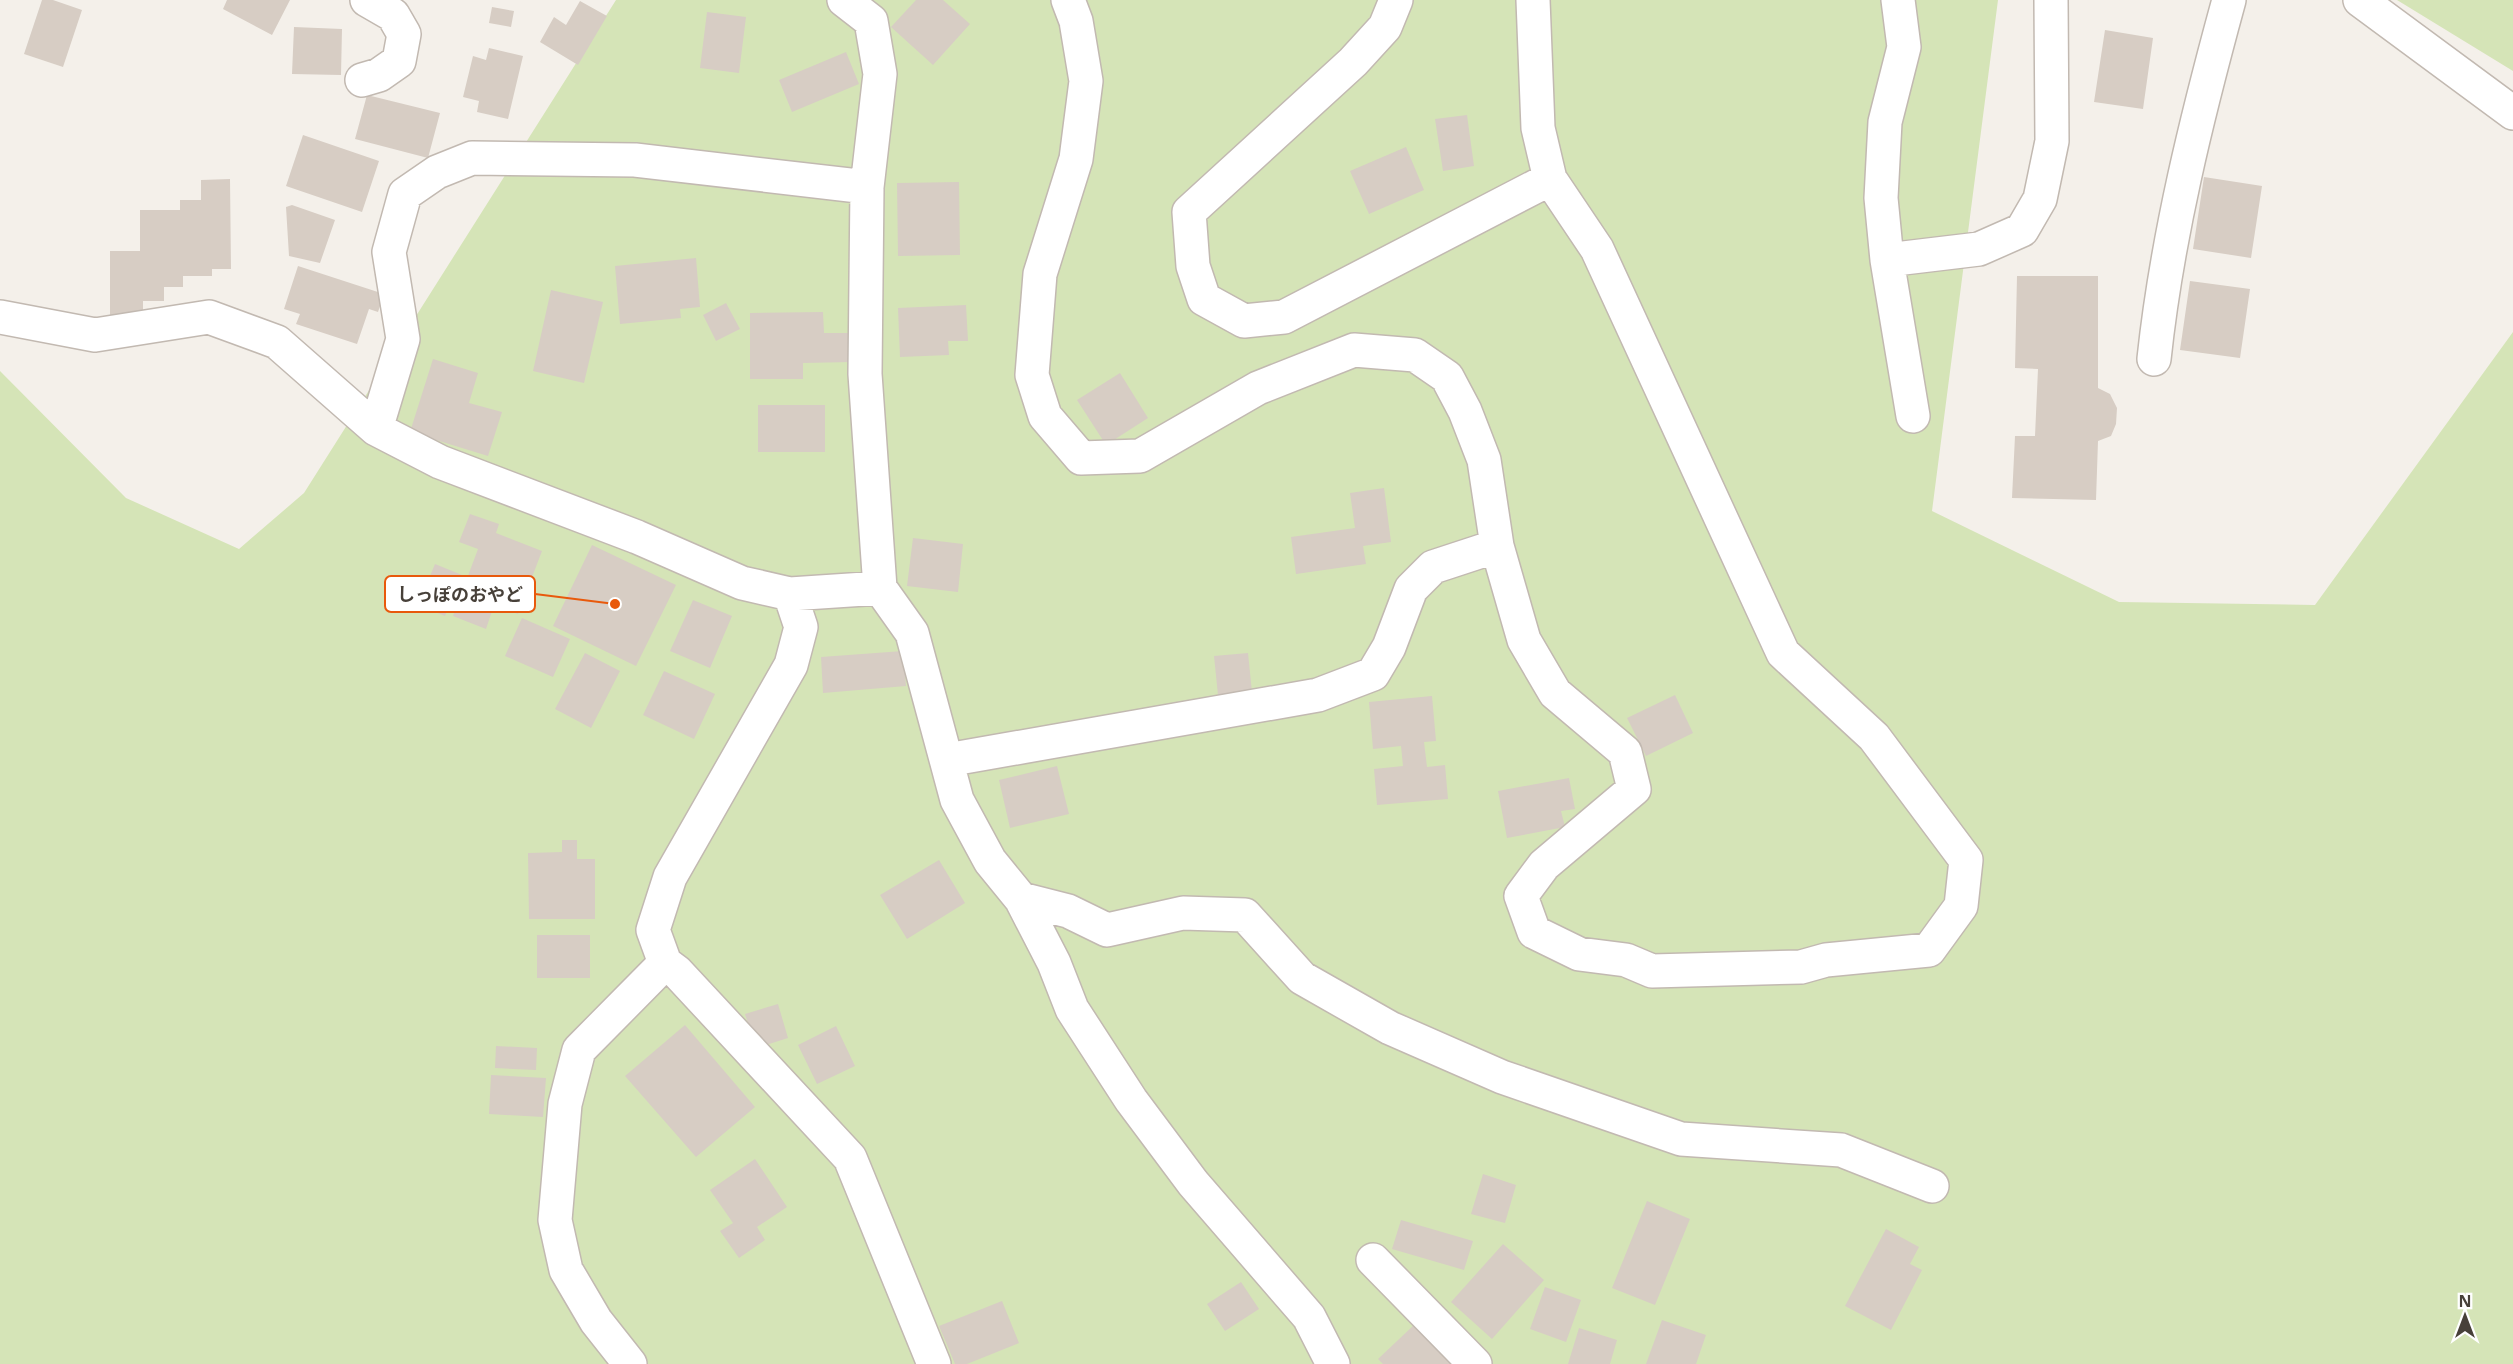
<svg xmlns="http://www.w3.org/2000/svg" width="2513" height="1364" viewBox="0 0 2513 1364" font-family="'Open Sans','Noto Sans JP',sans-serif">
<rect width="100%" height="100%" fill="#f4f0ea"/>
<!-- green -->
<path fill="#d5e4b7" d="M 616,0 L 1998,0 L 1932,511 L 2119,602 L 2315,605 L 2513,332 L 2513,1364 L 0,1364 L 0,371 L 126,498 L 239,549 L 304,493 Z
M 2397,0 L 2513,0 L 2513,71 Z"/>
<!-- building -->
<path fill="#d7cdc4" d="M 42,0 L 53,0 L 82,10 L 63,67 L 24,54 Z
M 227,0 L 290,0 L 272,35 L 223,9 Z
M 916,0 L 943,0 L 970,24 L 933,65 L 891,27 Z
M 580,1 L 607,16 L 578,65 L 540,42 L 554,17 L 566,25 Z
M 492,7 L 514,11 L 511,27 L 489,23 Z
M 707,12 L 746,17 L 739,73 L 700,68 Z
M 294,27 L 342,29 L 341,75 L 292,74 Z
M 2105,30 L 2153,38 L 2143,109 L 2094,102 Z
M 489,48 L 523,56 L 508,119 L 477,112 L 479,101 L 463,97 L 473,56 L 486,60 Z
M 846,52 L 859,84 L 792,112 L 779,80 Z
M 367,95 L 440,113 L 428,158 L 355,139 Z
M 1467,115 L 1474,166 L 1443,171 L 1435,119 Z
M 303,135 L 379,161 L 362,212 L 286,186 Z
M 1406,147 L 1424,190 L 1369,214 L 1350,171 Z
M 2204,177 L 2262,186 L 2251,258 L 2193,249 Z
M 230,179 L 231,269 L 212,269 L 212,276 L 183,276 L 183,287 L 164,287 L 164,301 L 143,301 L 143,316 L 110,316 L 110,251 L 140,251 L 140,210 L 180,210 L 180,200 L 201,200 L 201,180 Z
M 959,182 L 960,255 L 898,256 L 897,183 Z
M 292,205 L 335,220 L 320,263 L 289,256 L 286,207 Z
M 696,258 L 700,307 L 680,309 L 681,318 L 620,324 L 615,266 Z
M 298,266 L 384,294 L 378,312 L 369,309 L 357,344 L 296,324 L 300,314 L 284,309 Z
M 2017,276 L 2098,276 L 2098,388 L 2110,394 L 2117,408 L 2116,424 L 2111,436 L 2098,441 L 2096,500 L 2012,498 L 2015,436 L 2035,436 L 2038,369 L 2015,368 Z
M 2190,281 L 2250,289 L 2240,358 L 2180,350 Z
M 551,290 L 603,302 L 584,383 L 533,371 Z
M 726,303 L 740,329 L 716,341 L 703,315 Z
M 966,305 L 968,341 L 948,341 L 949,355 L 900,357 L 898,308 Z
M 823,312 L 824,333 L 852,333 L 852,362 L 803,363 L 803,379 L 750,379 L 750,313 Z
M 433,359 L 478,373 L 469,403 L 502,412 L 488,456 L 410,432 Z
M 1120,373 L 1148,418 L 1106,445 L 1077,400 Z
M 758,405 L 825,405 L 825,452 L 758,452 Z
M 1384,488 L 1391,542 L 1363,546 L 1366,564 L 1296,574 L 1291,537 L 1355,528 L 1350,493 Z
M 470,514 L 499,524 L 496,533 L 542,551 L 518,614 L 494,605 L 486,629 L 453,616 L 478,549 L 459,542 Z
M 913,538 L 963,544 L 958,592 L 907,586 Z
M 592,545 L 676,585 L 636,666 L 553,626 Z
M 435,564 L 462,575 L 445,616 L 418,605 Z
M 693,600 L 732,616 L 710,668 L 670,651 Z
M 522,618 L 570,639 L 553,677 L 505,656 Z
M 903,651 L 906,686 L 823,693 L 821,657 Z
M 585,653 L 620,671 L 591,728 L 555,709 Z
M 1248,653 L 1253,702 L 1219,705 L 1214,656 Z
M 664,671 L 715,694 L 694,739 L 643,715 Z
M 1675,695 L 1693,733 L 1646,756 L 1627,718 Z
M 1432,696 L 1436,741 L 1424,742 L 1427,767 L 1445,765 L 1448,799 L 1377,805 L 1374,769 L 1403,766 L 1401,746 L 1373,749 L 1369,702 Z
M 1057,766 L 1069,814 L 1010,828 L 999,780 Z
M 1569,778 L 1575,809 L 1561,811 L 1565,827 L 1507,838 L 1498,791 Z
M 562,840 L 577,840 L 577,859 L 595,859 L 595,919 L 529,919 L 528,853 L 562,852 Z
M 939,860 L 965,903 L 907,939 L 880,895 Z
M 537,935 L 590,935 L 590,978 L 537,978 Z
M 778,1004 L 788,1038 L 756,1048 L 745,1014 Z
M 685,1025 L 755,1107 L 696,1157 L 625,1076 Z
M 836,1026 L 855,1066 L 817,1084 L 798,1045 Z
M 496,1046 L 537,1048 L 536,1070 L 495,1068 Z
M 491,1075 L 546,1078 L 543,1117 L 489,1114 Z
M 755,1159 L 787,1207 L 757,1227 L 765,1240 L 739,1258 L 720,1231 L 733,1223 L 710,1190 Z
M 1483,1174 L 1516,1185 L 1505,1223 L 1471,1214 Z
M 1647,1201 L 1690,1219 L 1655,1305 L 1612,1288 Z
M 1401,1220 L 1473,1241 L 1464,1270 L 1392,1249 Z
M 1886,1229 L 1919,1247 L 1910,1264 L 1922,1270 L 1891,1330 L 1845,1306 Z
M 1503,1244 L 1544,1280 L 1492,1339 L 1451,1302 Z
M 1241,1282 L 1259,1309 L 1225,1331 L 1207,1304 Z
M 1545,1287 L 1581,1300 L 1566,1342 L 1530,1329 Z
M 1002,1301 L 1019,1343 L 967,1364 L 955,1364 L 939,1326 Z
M 1662,1320 L 1706,1335 L 1696,1364 L 1646,1364 Z
M 1415,1324 L 1452,1364 L 1383,1364 L 1378,1359 Z
M 1579,1328 L 1617,1340 L 1610,1364 L 1568,1364 Z"/>
<g fill="none" stroke-linecap="round" stroke-linejoin="round">
<!-- minor casing -->
<g stroke="#c2b9b1" stroke-width="36">
<path id="minor" d="M 844,0 L 871,21 L 880,74 L 867,187 L 865,374 L 880,588 L 912,633 L 957,800 L 990,861 L 1021,899 L 1054,963 L 1072,1009 L 1131,1100 L 1193,1183 L 1309,1317 L 1333,1364
M 1068,0 L 1076,21 L 1086,81 L 1076,159 L 1040,274 L 1032,375 L 1045,416 L 1081,458 L 1140,456 L 1258,388 L 1354,350 L 1415,355 L 1447,377 L 1465,411 L 1484,460 L 1497,546 L 1524,640 L 1555,693 L 1625,752 L 1634,789 L 1544,865 L 1521,896 L 1534,932 L 1579,954 L 1626,960 L 1652,971 L 1801,967 L 1826,960 L 1929,950 L 1961,906 L 1966,860 L 1874,737 L 1783,653 L 1597,249 L 1550,179 L 1538,128 L 1533,0
M 1396,0 L 1385,27 L 1353,62 L 1189,212 L 1193,266 L 1204,299 L 1244,321 L 1284,317 L 1550,179
M 1898,0 L 1904,47 L 1885,122 L 1881,198 L 1887,260 L 1913,416
M 2360,0 L 2513,113
M 362,80 L 379,75 L 399,61 L 404,34 L 393,15 L 367,0
M 1887,260 L 1979,249 L 2022,230 L 2040,199 L 2052,141 L 2051,0
M 0,317 L 95,335 L 209,317 L 277,342 L 376,429 L 440,462 L 637,537 L 742,583 L 790,594 L 880,588
M 2154,359 C 2167,237 2197,117 2229,0
M 376,429 L 403,339 L 389,252 L 405,194 L 437,172 L 472,158 L 635,160 L 867,187
M 790,594 L 801,627 L 791,665 L 670,877 L 653,930 L 665,963 L 677,972 L 850,1158 L 934,1364
M 947,760 L 1318,695 L 1373,674 L 1389,647 L 1411,589 L 1433,567 L 1497,546
M 1021,899 L 1068,911 L 1107,930 L 1183,913 L 1245,915 L 1302,978 L 1390,1028 L 1502,1077 L 1681,1139 L 1841,1150 L 1932,1186
M 1373,1260 L 1475,1364
M 630,1364 L 596,1321 L 566,1270 L 555,1220 L 565,1104 L 579,1050 L 665,963"/>
</g>
<!-- minor -->
<use href="#minor" stroke="#fff" stroke-width="33"/>
</g>
<!-- callouts -->
<path fill="none" stroke="#e8590c" stroke-width="2" d="M615 604L535 594"/>
<circle fill="#e8590c" stroke="#fff" stroke-width="2" cx="615" cy="604" r="6"/>
<rect fill="#fff" stroke="#e8590c" stroke-width="2" x="385" y="576" width="150" height="36" rx="6"/>
<g font-size="18" text-anchor="middle" font-weight="bold" fill="#474039">
<text x="460" y="601">しっぽのおやど</text>
</g>
<!-- north arrow -->
<g transform="translate(2465 1316)" stroke="#ffffff" stroke-width="4.5" paint-order="stroke">
<path d="M0-4.5L10 22L0 15L-10 22Z" fill="#474039"/>
<text y="-9" font-size="16" font-weight="bold" text-anchor="middle" fill="#474039">N</text>
</g>
</svg>
